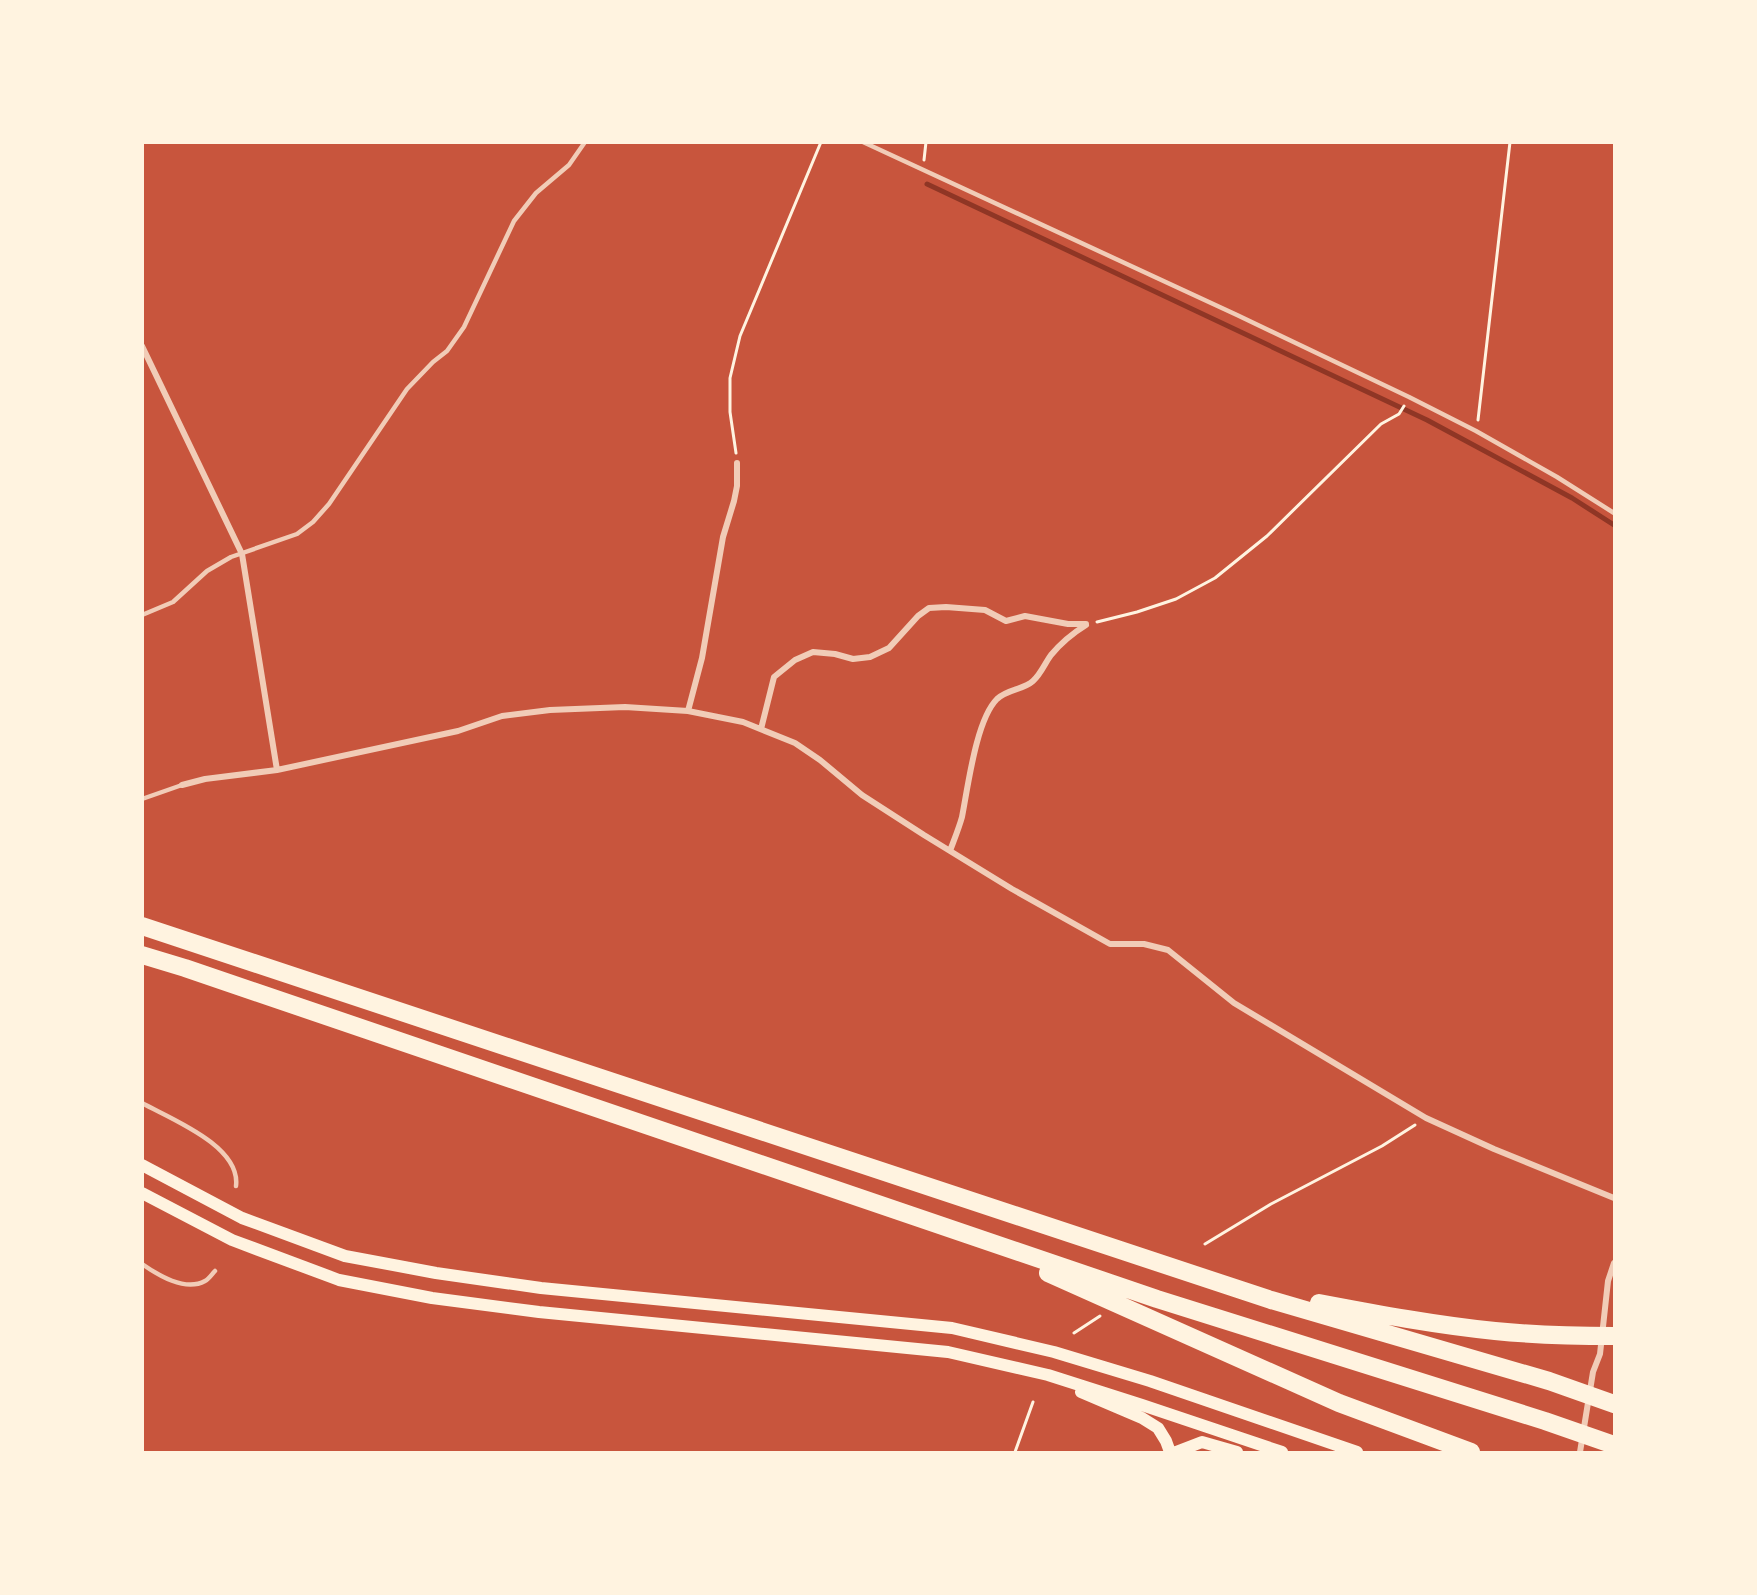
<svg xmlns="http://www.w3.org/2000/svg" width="1757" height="1595" viewBox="0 0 1757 1595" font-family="'Sofia Sans Condensed',sans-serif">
<rect width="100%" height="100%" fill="#c8553d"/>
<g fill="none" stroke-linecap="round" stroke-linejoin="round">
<!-- stream -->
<path stroke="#8f3625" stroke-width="5" d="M 927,184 L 1427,420 L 1572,498 L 1614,525"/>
<!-- path -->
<path stroke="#fff3e0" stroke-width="3" d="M 924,160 L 926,142
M 1478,420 L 1510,142
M 736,453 L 730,412 L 730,378 L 740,336 L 821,142
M 1097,622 L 1137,612 L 1176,599 L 1215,578 L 1267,536 L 1381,424 L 1399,414 L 1404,406
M 1205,1244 L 1271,1204 L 1382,1146 L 1415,1125
M 1074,1333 L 1100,1316
M 1015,1452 L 1033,1402"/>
<!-- service -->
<path stroke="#f1ccb7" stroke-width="4.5" d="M 863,142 L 1237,315 L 1409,397 L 1476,431 L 1557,477 L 1614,513
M 142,615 L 173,602 L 207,571 L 231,557 L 297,534 L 313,522 L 329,504 L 407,389 L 433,362 L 447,351 L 464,327 L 514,221 L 536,193 L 569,165 L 585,142
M 142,799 L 182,785
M 142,1103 C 171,1119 241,1146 236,1186
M 142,1264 C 158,1275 185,1292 205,1281 C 209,1279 212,1274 215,1271"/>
<!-- minor -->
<path stroke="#f1ccb7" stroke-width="6" d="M 142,346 L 242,554 L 277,770
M 688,711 L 702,658 L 723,537 L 734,501 L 737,486 L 737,463
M 761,729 L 774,677 L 795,660 L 813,652 L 835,654 L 853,659 L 870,657 L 889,648 L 918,616 L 929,608 L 946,607 L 985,610 L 1006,621 L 1025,616 L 1068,624 L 1086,624
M 182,785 L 205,779 L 277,770 L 458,731 L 502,716 L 550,710 L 625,707 L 688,711 L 743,722 L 795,743 L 820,760 L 862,795 L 924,835 L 1012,889 L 1110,944 L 1144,944 L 1168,950 L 1234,1003 L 1426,1118 L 1494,1149 L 1614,1198
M 950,851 C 954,840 959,828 962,817 C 968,787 976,720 997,699 C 1008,689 1023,690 1033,681 C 1041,674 1045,663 1051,655 C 1061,643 1073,633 1086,625
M 1580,1452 L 1593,1372 L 1600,1354 L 1608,1281 L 1614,1263"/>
<!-- secondary -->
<path stroke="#fff3e0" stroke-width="12" d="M 142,1165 L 242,1218 L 345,1256 L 436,1273 L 541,1288 L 952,1328 L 1054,1352 L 1150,1381 L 1357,1452
M 142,1193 L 232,1240 L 339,1280 L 432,1298 L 539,1312 L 948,1352 L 1048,1375 L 1142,1405 L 1282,1452
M 1081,1392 L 1142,1418 L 1158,1428 L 1166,1441 L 1170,1452
M 1176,1452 L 1202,1442 L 1237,1452"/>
<!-- motorway -->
<path stroke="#fff3e0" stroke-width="18" d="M 142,926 L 1271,1300 L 1549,1381 L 1614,1404
M 142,955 L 185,968 L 1157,1299 L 1545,1421 L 1614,1445
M 1048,1273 L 1339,1403 L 1471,1452
M 1319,1303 C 1377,1314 1436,1325 1495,1331 C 1535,1335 1575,1336 1614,1336"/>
</g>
<!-- border -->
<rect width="1757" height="1595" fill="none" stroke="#fff3e0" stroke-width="288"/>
</svg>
